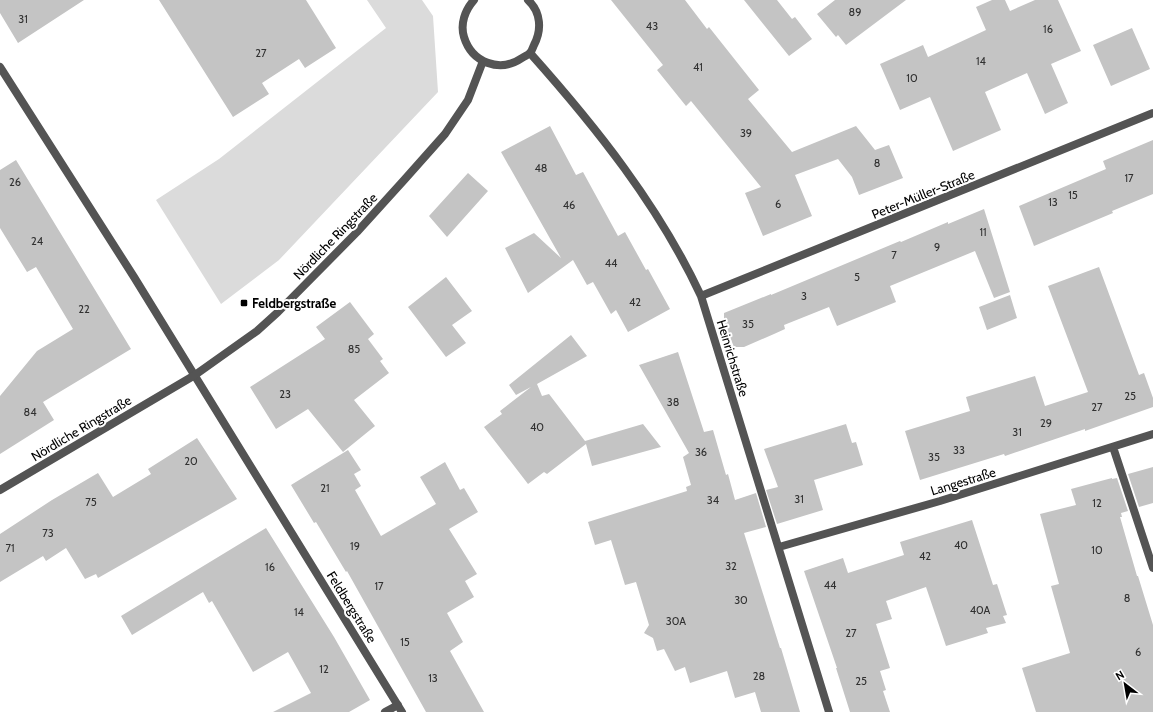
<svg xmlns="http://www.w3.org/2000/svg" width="1153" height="712" viewBox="0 0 1153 712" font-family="Cabin,sans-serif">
<rect width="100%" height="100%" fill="#fff"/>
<!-- green -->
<path fill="#dbdbdb" d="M 367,0 L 422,0 L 433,16 L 438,92 L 279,260 L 221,304 L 156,200 L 219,159 L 386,28 Z"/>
<!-- building -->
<path fill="#c4c4c4" d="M 0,0 L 84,0 L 18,43 L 0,13 Z
M 159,0 L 306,0 L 336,48 L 305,68 L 299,59 L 262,83 L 269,94 L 233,117 Z
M 611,0 L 685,0 L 707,29 L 709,27 L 759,90 L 748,99 L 792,152 L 856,126 L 875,150 L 889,145 L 903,178 L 859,195 L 852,177 L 838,159 L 795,175 L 812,216 L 763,236 L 745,193 L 761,187 L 691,101 L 686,106 L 657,70 L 663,65 Z
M 744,0 L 777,0 L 792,19 L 795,17 L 812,39 L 789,56 Z
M 835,0 L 906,0 L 846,45 L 838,35 L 836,37 L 817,14 Z
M 992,0 L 1005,0 L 1010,11 L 1035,0 L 1058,0 L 1081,51 L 1051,64 L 1068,103 L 1045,114 L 1027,73 L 985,92 L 1001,130 L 953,151 L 930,97 L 900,110 L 880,64 L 923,45 L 928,57 L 986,30 L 976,7 Z
M 1132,28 L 1150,69 L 1111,86 L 1093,45 Z
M 550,126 L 576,175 L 583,172 L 618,236 L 625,232 L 646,270 L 648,269 L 670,309 L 628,332 L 616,310 L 611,314 L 593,282 L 587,285 L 573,260 L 528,293 L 505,248 L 534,233 L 561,258 L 501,152 Z
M 1153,140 L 1153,194 L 1112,211 L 1113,213 L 1034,246 L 1019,206 L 1106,169 L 1103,161 Z
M 16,160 L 131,349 L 43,402 L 54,420 L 0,454 L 0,396 L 37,351 L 73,329 L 36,267 L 27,272 L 0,228 L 0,170 Z
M 468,173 L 488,191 L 447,237 L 429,216 Z
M 984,209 L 1010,292 L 994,298 L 975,251 L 890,286 L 896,302 L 837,326 L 829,307 L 784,325 L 785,329 L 774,334 L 744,347 L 734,347 L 724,322 L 724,313 L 771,294 L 771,295 L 900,241 L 901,242 L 948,222 L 948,224 Z
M 1099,267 L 1139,375 L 1144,373 L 1153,398 L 1153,407 L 1085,431 L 1085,429 L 1005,456 L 1004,454 L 920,480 L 905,431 L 970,411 L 966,397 L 1035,376 L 1045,406 L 1088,392 L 1048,286 Z
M 446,277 L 472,311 L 452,325 L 466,343 L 446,357 L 408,307 Z
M 1010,295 L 1017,318 L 987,330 L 979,307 Z
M 350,302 L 374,334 L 368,339 L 383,359 L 380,361 L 389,373 L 354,400 L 375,426 L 343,452 L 308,409 L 276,429 L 250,387 L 325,339 L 316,327 Z
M 571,335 L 587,356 L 537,384 L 542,396 L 549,394 L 585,441 L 643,424 L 661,447 L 592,466 L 586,444 L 547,474 L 544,472 L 528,484 L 484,427 L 502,414 L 500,411 L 531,387 L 516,395 L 509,385 Z
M 678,352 L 704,432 L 713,430 L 726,475 L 728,474 L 735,500 L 756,493 L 766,527 L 744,533 L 780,648 L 781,648 L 800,712 L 761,712 L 755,692 L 735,698 L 727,671 L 690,683 L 685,667 L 675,671 L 664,649 L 657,651 L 653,638 L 644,633 L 649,625 L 636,582 L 625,585 L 611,540 L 595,545 L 588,522 L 687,491 L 686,487 L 691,485 L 683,457 L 689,453 L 639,365 Z
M 846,424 L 852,443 L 856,442 L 863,465 L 814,480 L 823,510 L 777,524 L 766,490 L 778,487 L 764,449 Z
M 197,438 L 237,499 L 98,578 L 96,574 L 85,579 L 66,548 L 46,561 L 43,556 L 0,582 L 0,534 L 52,500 L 98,473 L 113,497 L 151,474 L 148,469 Z
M 348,450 L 361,470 L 354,474 L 361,486 L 355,490 L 381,536 L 436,504 L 420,477 L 445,462 L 460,490 L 464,488 L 478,512 L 449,529 L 477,574 L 465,581 L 474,597 L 447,613 L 463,642 L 450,651 L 484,712 L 426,712 L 347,571 L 346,572 L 316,522 L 314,523 L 311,518 L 291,485 Z
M 1153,467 L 1153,503 L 1139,507 L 1128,474 Z
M 1112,478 L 1112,479 L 1117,478 L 1128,511 L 1121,513 L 1122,517 L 1120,517 L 1137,576 L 1138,576 L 1153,625 L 1153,712 L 1036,712 L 1022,668 L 1070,653 L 1051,586 L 1059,584 L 1040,514 L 1076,505 L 1071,489 Z
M 972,520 L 993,585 L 997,584 L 1007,615 L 1003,616 L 1006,623 L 986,628 L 988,633 L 946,646 L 926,587 L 886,601 L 892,619 L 876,624 L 890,668 L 880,671 L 886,690 L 883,691 L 890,712 L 850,712 L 836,668 L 837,668 L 804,571 L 843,558 L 848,573 L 904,555 L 900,542 Z
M 266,528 L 334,637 L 370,700 L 349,712 L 273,712 L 311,693 L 288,652 L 253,672 L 212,601 L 209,603 L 203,592 L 132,635 L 121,616 Z"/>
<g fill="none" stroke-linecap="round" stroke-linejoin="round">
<!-- minor -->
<path stroke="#545454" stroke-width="8" d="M 530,53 C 596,127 659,206 701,296 L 829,712
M 0,67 L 134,277 L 402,712
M 701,296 L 1153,113
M 1113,447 L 1153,568
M 779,547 L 940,501 L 1153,434
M 385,712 L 398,705"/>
<!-- tertiary -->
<path stroke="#545454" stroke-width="8" d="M 474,0 C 465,10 460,24 464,37 C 472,63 500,73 522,58 C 525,56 528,55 530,53 C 532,51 533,47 534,45 C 542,30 541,12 528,0
M 0,490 L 195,375 L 257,331 L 278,312 L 357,232 L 405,179 L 445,134 L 468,100 L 483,61"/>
</g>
<!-- markers -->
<rect fill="#000" stroke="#fff" stroke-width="1.5" x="240" y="299" width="8" height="8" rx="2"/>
<g text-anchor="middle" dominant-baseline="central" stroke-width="4" stroke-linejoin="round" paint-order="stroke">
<!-- number labels -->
<g font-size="11" fill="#313131">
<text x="855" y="12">89</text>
<text x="23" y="19">31</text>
<text x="652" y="26">43</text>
<text x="1048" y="29">16</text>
<text x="261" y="53">27</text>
<text x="981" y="61">14</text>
<text x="698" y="67">41</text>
<text x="912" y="78">10</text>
<text x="746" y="133">39</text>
<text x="877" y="163">8</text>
<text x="541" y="168">48</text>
<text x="1129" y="178">17</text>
<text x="15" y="182">26</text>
<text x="1073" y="195">15</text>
<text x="1053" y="202">13</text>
<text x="778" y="204">6</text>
<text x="569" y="205">46</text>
<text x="983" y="232">11</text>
<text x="37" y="241">24</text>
<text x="937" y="247">9</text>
<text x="894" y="255">7</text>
<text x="611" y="263">44</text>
<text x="857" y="277">5</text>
<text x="804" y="296">3</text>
<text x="635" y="302">42</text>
<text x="84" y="309">22</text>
<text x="748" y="324">35</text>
<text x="354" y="349">85</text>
<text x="285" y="394">23</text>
<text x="1130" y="396">25</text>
<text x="673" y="402">38</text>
<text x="1097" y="407">27</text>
<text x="30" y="412">84</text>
<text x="1046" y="423">29</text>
<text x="537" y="427">40</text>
<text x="1017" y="432">31</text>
<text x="959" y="450">33</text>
<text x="701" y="452">36</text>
<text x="934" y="457">35</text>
<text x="191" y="461">20</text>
<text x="325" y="488">21</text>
<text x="799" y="499">31</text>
<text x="713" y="500">34</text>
<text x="91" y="502">75</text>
<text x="1097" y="503">12</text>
<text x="48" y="533">73</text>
<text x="961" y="545">40</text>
<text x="355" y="546">19</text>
<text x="10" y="548">71</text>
<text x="1097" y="550">10</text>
<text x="925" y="556">42</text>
<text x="731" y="566">32</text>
<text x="270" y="567">16</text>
<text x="830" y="585">44</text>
<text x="379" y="586">17</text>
<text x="1127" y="598">8</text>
<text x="741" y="600">30</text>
<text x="980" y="610">40A</text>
<text x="299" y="612">14</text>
<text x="676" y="621">30A</text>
<text x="851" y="633">27</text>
<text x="405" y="642">15</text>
<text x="1138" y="652">6</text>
<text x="324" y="669">12</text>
<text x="759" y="676">28</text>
<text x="433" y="678">13</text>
<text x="861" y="681">25</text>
</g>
<!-- street labels -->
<g font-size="13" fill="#000" stroke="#fff">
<text transform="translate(923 194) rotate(-22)">Peter-Müller-Straße</text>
<text transform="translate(335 236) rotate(-46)">Nördliche Ringstraße</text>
<text transform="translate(733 358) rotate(73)">Heinrichstraße</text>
<text transform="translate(81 428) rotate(-31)">Nördliche Ringstraße</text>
<text transform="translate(963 481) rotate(-17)">Langestraße</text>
<text transform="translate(352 607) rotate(58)">Feldbergstraße</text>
</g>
<!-- poi labels -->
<g font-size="13" font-weight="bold" fill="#000" stroke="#fff" text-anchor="start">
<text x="252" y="303">Feldbergstraße</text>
</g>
</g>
<!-- north arrow -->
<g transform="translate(1125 684) rotate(329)" stroke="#ffffff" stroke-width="3" paint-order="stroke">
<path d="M0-3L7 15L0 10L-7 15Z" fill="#000000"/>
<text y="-6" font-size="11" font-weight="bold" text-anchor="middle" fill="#000000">N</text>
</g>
</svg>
